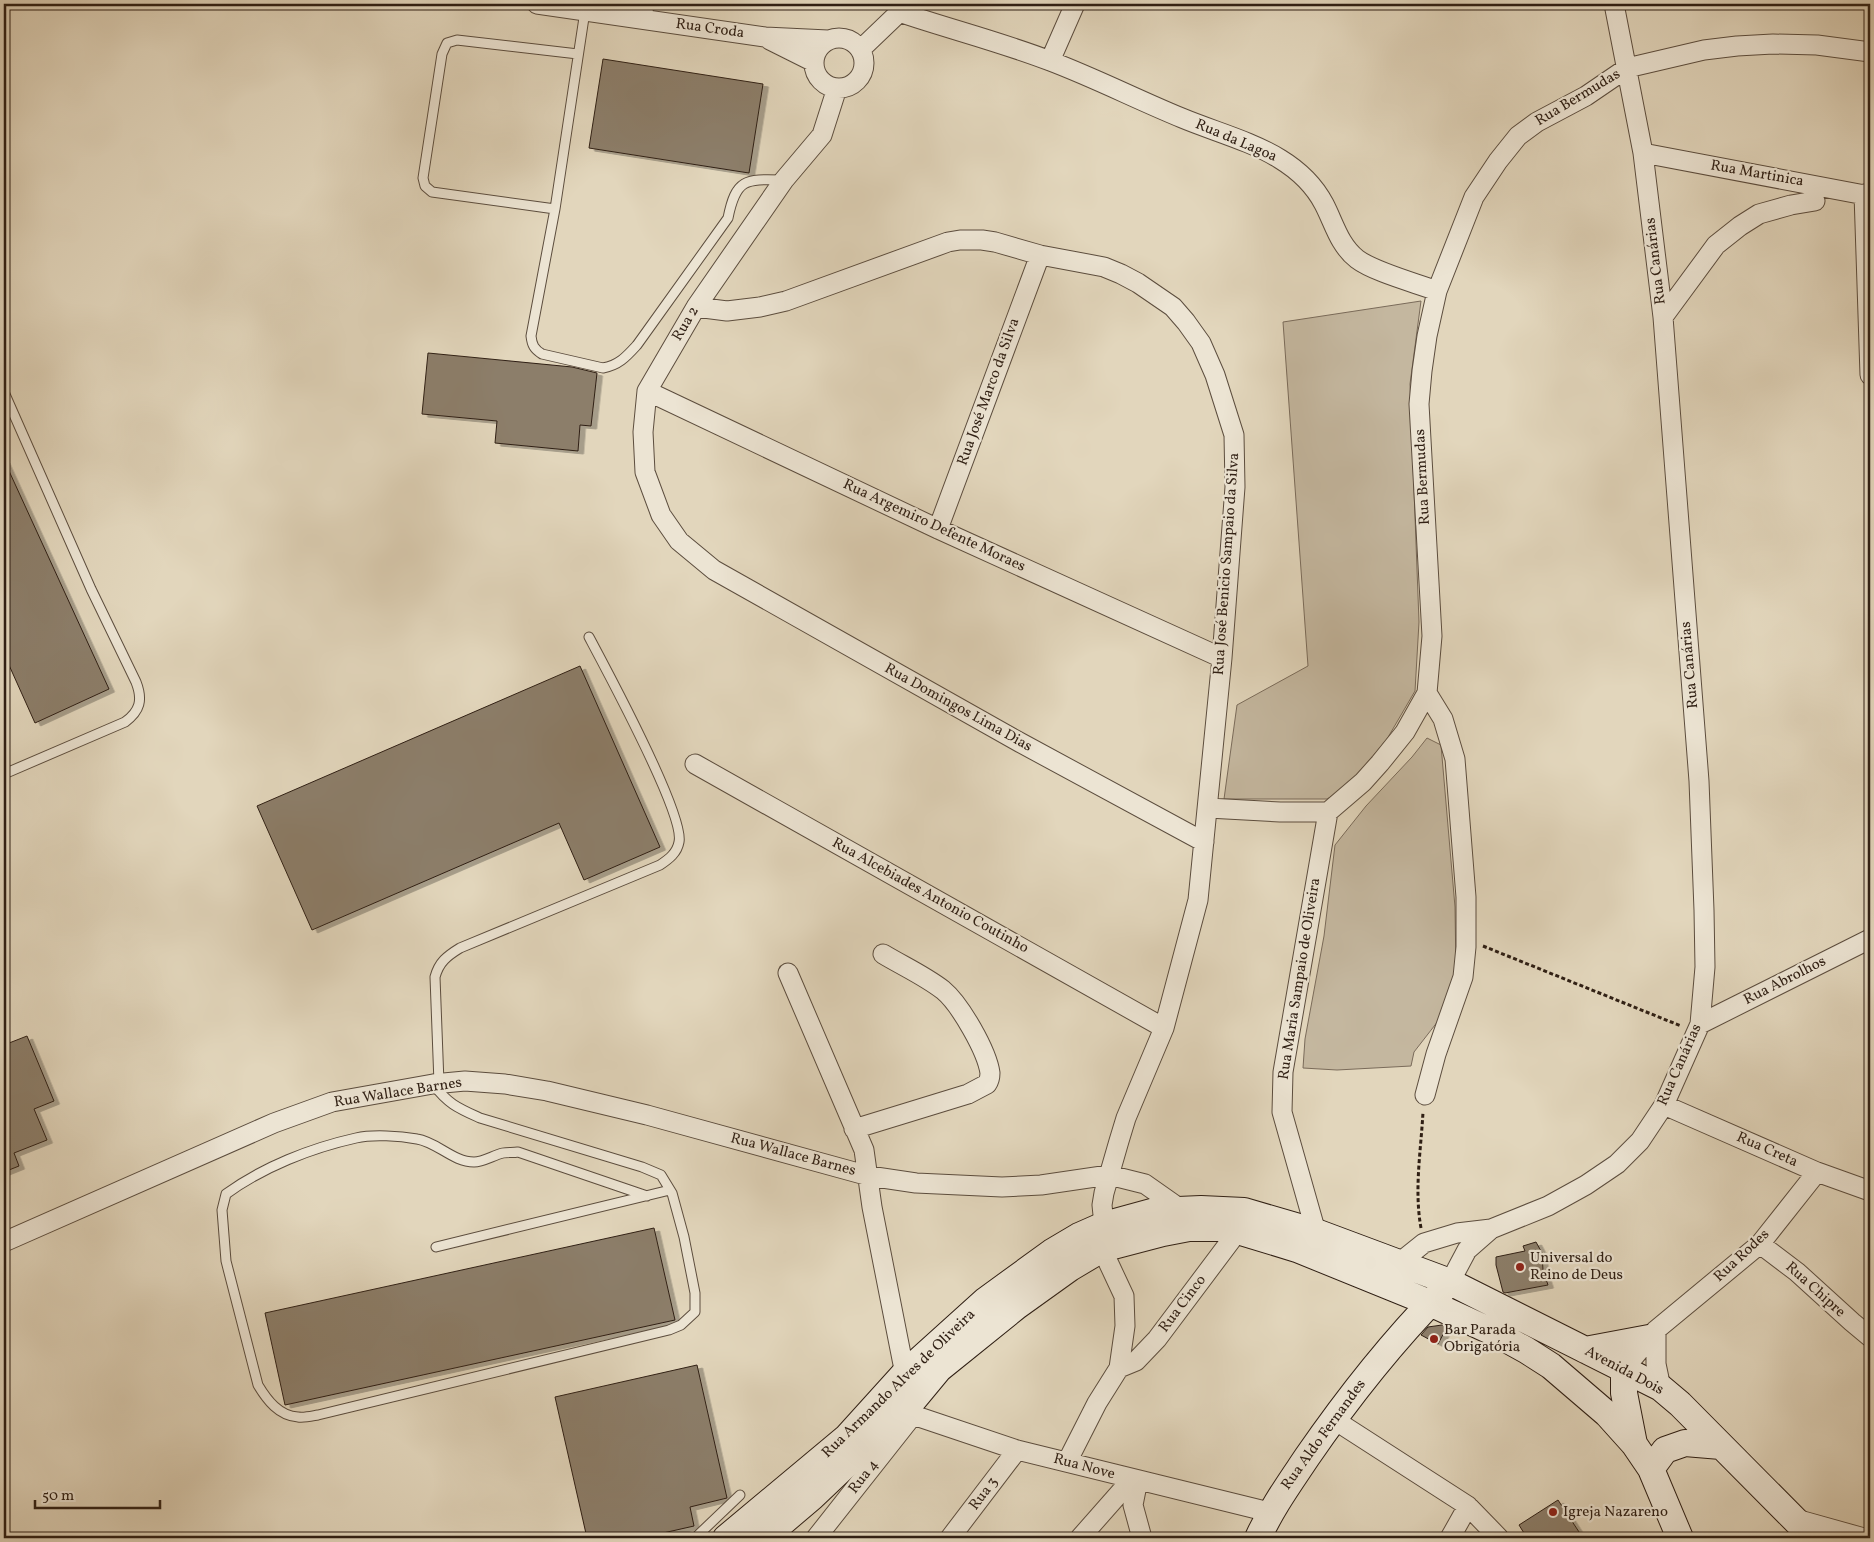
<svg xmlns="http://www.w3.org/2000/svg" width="1874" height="1542" viewBox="0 0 1874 1542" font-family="Vollkorn,serif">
<defs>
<filter id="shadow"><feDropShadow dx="5.5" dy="3" stdDeviation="0" flood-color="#0004"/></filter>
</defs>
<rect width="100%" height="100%" fill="#e2d6bc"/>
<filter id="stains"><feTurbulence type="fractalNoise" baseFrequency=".004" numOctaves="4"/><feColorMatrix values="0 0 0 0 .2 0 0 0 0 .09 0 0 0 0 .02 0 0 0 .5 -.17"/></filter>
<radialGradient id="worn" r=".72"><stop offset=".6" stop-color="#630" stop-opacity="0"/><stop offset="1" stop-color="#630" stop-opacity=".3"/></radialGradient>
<!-- green -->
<path fill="#c4b79f" stroke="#7a6b5a" d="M 1421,301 L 1410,384 L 1419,622 L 1415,691 L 1387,739 L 1347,787 L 1327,799 L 1224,799 L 1237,705 L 1308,666 L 1283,322 Z
M 1427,738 L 1441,745 L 1455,907 L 1456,973 L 1442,1016 L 1414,1052 L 1411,1066 L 1337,1070 L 1303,1068 L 1305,1039 L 1324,936 L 1335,845 L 1366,806 L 1412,757 Z"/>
<!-- building -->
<path fill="#8c7e6b" stroke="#2f1f14" filter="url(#shadow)" d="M 603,59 L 763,84 L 749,173 L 589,148 Z
M 428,353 L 572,367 L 597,373 L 591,426 L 580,425 L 578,451 L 495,443 L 497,421 L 422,414 Z
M 4,460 L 109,689 L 35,723 L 4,654 Z
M 580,666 L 660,847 L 584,880 L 559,823 L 312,930 L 257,806 Z
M 27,1036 L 54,1101 L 34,1109 L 47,1140 L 14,1153 L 19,1166 L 4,1172 L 4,1045 Z
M 654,1228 L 675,1320 L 285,1405 L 265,1313 Z
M 1536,1242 L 1542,1253 L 1543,1270 L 1548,1285 L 1505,1293 L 1503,1292 L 1496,1265 L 1496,1257 L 1525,1251 L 1523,1246 Z
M 1442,1325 L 1447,1327 L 1438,1344 L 1421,1335 L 1428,1327 Z
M 697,1365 L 727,1498 L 690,1507 L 694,1526 L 641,1538 L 587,1538 L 555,1397 Z
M 1558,1500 L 1583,1538 L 1527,1538 L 1519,1525 Z"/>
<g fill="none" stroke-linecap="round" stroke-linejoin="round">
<!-- lane casing -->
<g stroke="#5c4d3e" stroke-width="11">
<path id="lane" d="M 585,11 L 555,209 L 531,336 C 532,345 534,349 542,354 L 603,368 C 619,365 626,357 637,345 L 728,218 C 736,178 746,179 783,180
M 647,20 L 649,4
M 555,209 L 432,192 L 425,186 L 423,178 L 442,54 L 447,43 L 457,40 L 578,54
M 4,392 L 91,589 L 136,682 C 143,700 140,711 125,722 L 4,774
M 439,1083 L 435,977 C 439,962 447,956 460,948 L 660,865 C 669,859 677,853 679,842 C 685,815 606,669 589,637
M 433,1084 C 448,1104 458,1108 480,1118 L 642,1167 L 661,1175 L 672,1193 L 684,1237 L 695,1293 L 695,1312 L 681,1325 L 669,1330 L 318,1415 C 312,1416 304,1418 298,1417 C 279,1416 267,1400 258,1385 L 226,1261 L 222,1210 L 226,1194 C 263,1167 311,1148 356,1138 C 373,1134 400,1136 417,1139 C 437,1142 453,1162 474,1162 C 483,1162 494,1155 503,1153 C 508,1152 513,1153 518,1152 L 647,1196
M 436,1247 L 670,1190
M 695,1538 L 740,1495"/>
</g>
<!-- street casing -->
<g stroke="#5c4d3e" stroke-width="21">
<path id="street" d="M 537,4 L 765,37 L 828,40
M 899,12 C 949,29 1001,42 1050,61 C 1095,78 1138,100 1182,118 C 1213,131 1251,141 1280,159 C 1298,170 1314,185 1324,204 C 1334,223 1339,245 1357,259 C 1374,272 1416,283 1437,291
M814 63a25 25 0 1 1 50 0a25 25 0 1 1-50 0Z
M 770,40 L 814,62
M 861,49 L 907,5
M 1050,61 L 1075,4
M 837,88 L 822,135 L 784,180 L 696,307 L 647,391 L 643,432 L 645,472 L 661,515 L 679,541 L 714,570 L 1021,743 L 1204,842
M 1643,153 L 1870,196
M 1864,194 L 1870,375
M 696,307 L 727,311 L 760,307 L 786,301 L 948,242 L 960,240 L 982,240 L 995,242 L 1040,255 L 1104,267 L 1121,274 L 1138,283 L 1173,307 L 1186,322 L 1201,343 L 1215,375 L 1234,435 L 1235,487 L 1222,658 L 1198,900 L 1164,1028 L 1126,1118 L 1119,1141 L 1104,1193 L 1102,1205 L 1104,1225
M 1663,317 L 1716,245 L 1740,226 L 1759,214 L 1791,205 L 1815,201
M 647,391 L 938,529 L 1222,658
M 938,529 L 1040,255
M 695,764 L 1164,1028
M 1208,808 L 1280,812 L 1328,812 L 1363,782 L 1380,763 L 1405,732 L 1427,693 L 1432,636 L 1419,404 L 1422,371 L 1427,336 L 1437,291 L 1474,197 L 1498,161 L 1518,136 L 1537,122 L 1586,96 L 1627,68 L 1704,50 L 1737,46 L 1773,44 L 1817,45 L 1870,52
M 788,973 L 864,1150 L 872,1207 L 913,1415 L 1017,1450 L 1269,1512
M 1700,1024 L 1870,939
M 1425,1095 L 1436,1054 L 1463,977 L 1466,947 L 1466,897 L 1455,759 L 1443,719 L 1427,693
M 1664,1105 L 1817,1172 L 1870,1191
M 854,1129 L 968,1094 L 987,1084 C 989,1081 990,1077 990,1073 C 987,1051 960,1004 943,990 C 925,976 903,966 883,954
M 1316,1232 L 1282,1112 L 1283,1072 L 1328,812
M 4,1242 L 274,1123 L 332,1102 L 433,1084 L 465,1081 L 505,1084 L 547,1091 L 647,1115 L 869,1176 L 916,1183 L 1002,1187 L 1041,1185 L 1109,1175 L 1145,1184 L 1182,1210
M 1760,1244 L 1797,1272 L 1852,1322 L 1870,1337
M 1399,1263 L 1424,1243 L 1457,1233 L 1491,1229 L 1548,1206 L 1586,1185 L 1617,1164 L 1640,1141 L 1664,1105 L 1700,1024 L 1705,967 L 1704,910 L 1699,781 L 1663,317 L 1643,153 L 1614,4
M 1450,1282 L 1467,1250 L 1491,1229
M 1656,1330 L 1656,1364 L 1661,1388
M 1119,1368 L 1136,1361 L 1157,1339 L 1238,1231
M 1624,1369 L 1656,1330 L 1760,1244 L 1817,1172
M 1333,1419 L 1468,1506 L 1499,1538
M 1067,1462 L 1097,1403 L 1119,1368 L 1125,1326 L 1124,1296 L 1102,1249
M 1138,1480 L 1133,1505 L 1142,1538
M 1796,1519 L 1864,1538
M 816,1538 L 913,1415
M 950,1538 L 1017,1450
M 1080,1538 L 1132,1479
M 1450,1538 L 1468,1506"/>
</g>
<!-- secondary casing -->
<g stroke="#2f1f14" stroke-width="28">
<path id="secondary" d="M 1585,1350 L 1649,1338
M 1624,1369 L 1624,1393 L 1634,1444
M 1651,1469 L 1665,1450 L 1685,1443 L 1721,1446
M 726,1538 L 847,1437 L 904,1374 L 986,1300 L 1052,1252 L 1079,1236 L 1104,1225 L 1155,1211 L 1201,1209 L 1244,1211 L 1316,1232 L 1450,1282 L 1661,1388 L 1680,1404 L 1813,1538
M 764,1538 L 812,1497 L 910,1404 L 939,1369 L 1017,1306 L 1070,1268 L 1102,1249 L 1163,1233 L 1189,1228 L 1218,1228 L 1238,1231 L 1297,1249 L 1430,1303 L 1497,1334 L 1526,1350 L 1551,1366 L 1607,1414 L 1634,1444 L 1651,1469 L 1680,1538
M 1258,1538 C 1271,1509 1289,1484 1307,1457 C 1347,1399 1391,1343 1441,1292"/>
</g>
<!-- path -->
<path stroke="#2f1f14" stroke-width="3" stroke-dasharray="4 2.5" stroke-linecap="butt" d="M 1483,946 L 1681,1026
M 1421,1228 C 1414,1190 1421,1150 1423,1112"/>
<!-- lane -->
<use href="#lane" stroke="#ece4d3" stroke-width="9"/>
<!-- street -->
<use href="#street" stroke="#ece4d3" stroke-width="19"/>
<!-- secondary -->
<use href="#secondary" stroke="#ece4d3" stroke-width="26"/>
</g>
<!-- markers -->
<g fill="#8f2418" stroke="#ece4d3" stroke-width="2">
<circle cx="1520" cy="1267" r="5"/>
<circle cx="1434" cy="1339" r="5"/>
<circle cx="1553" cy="1512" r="5"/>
</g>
<g text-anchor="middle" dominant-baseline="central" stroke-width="4.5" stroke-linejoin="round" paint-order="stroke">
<!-- street labels -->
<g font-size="15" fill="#2f1f14" stroke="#ece4d3">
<text transform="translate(710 29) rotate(8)">Rua Croda</text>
<text transform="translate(1578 98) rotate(-31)">Rua Bermudas</text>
<text transform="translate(1236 141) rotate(23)">Rua da Lagoa</text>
<text transform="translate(1757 174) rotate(10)">Rua Martinica</text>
<text transform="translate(1656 261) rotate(-97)">Rua Canárias</text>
<text transform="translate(686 324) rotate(-59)">Rua 2</text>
<text transform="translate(989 392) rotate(-70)">Rua José Marco da Silva</text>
<text transform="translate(1423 477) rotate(-93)">Rua Bermudas</text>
<text transform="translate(934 526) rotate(25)">Rua Argemiro Defente Moraes</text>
<text transform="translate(1227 564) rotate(-86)">Rua José Benicio Sampaio da Silva</text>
<text transform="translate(1690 665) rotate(-95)">Rua Canárias</text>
<text transform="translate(958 708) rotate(29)">Rua Domingos Lima Dias</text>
<text transform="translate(930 896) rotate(29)">Rua Alcebiades Antonio Coutinho</text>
<text transform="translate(1300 979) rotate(-81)">Rua Maria Sampaio de Oliveira</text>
<text transform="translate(1785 981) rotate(-27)">Rua Abrolhos</text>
<text transform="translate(1680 1065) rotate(-66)">Rua Canárias</text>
<text transform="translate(398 1093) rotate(-9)">Rua Wallace Barnes</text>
<text transform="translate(1767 1150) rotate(24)">Rua Creta</text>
<text transform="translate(793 1155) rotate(15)">Rua Wallace Barnes</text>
<text transform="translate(1742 1256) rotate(-43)">Rua Rodes</text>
<text transform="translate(1815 1290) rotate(42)">Rua Chipre</text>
<text transform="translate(1183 1304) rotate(-53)">Rua Cinco</text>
<text transform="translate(1624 1371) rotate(28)">Avenida Dois</text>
<text transform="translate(899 1384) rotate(-44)">Rua Armando Alves de Oliveira</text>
<text transform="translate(1324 1435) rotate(-54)">Rua Aldo Fernandes</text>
<text transform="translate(1084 1467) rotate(15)">Rua Nove</text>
<text transform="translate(864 1477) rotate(-52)">Rua 4</text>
<text transform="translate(984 1494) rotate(-53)">Rua 3</text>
</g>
<!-- poi labels -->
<g font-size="15" fill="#2f1f14" stroke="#ece4d3" text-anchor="start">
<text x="1530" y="1258">Universal do<tspan x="1530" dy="17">Reino de Deus</tspan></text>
<text x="1444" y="1330">Bar Parada<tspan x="1444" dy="17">Obrigatória</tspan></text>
<text x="1563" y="1512">Igreja Nazareno</text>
</g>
</g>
<!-- margin -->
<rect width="1874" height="1542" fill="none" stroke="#e2d6bc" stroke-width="20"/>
<rect x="5" y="5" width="1864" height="1532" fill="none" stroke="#2f1f14" stroke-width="2.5"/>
<rect x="10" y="10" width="1854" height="1522" fill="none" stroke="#2f1f14"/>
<!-- scale -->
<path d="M35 1500v8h125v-8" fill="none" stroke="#2f1f14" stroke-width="2.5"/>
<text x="42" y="1500" font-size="15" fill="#2f1f14" stroke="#ece4d3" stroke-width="4" paint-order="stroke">50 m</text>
<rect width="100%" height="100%" filter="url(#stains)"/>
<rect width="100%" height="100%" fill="url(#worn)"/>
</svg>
